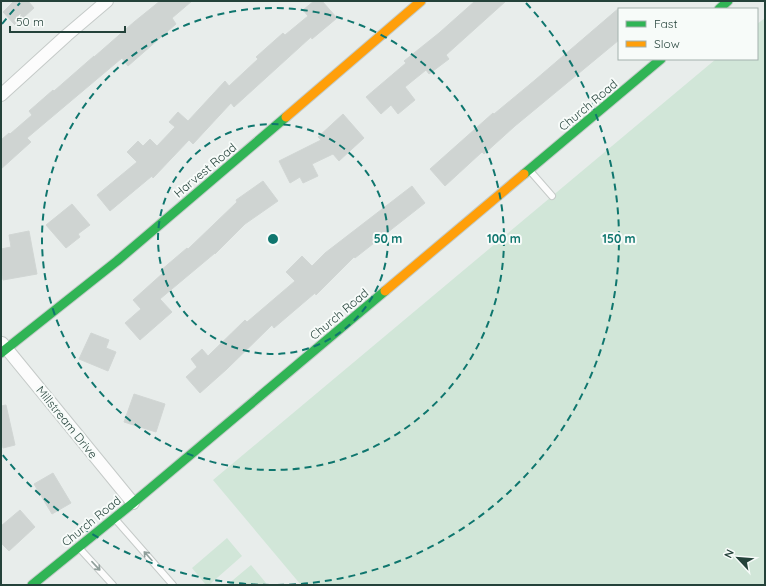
<svg xmlns="http://www.w3.org/2000/svg" width="766" height="586" viewBox="0 0 766 586" font-family="Quicksand,sans-serif">
<rect width="100%" height="100%" fill="#e8edeb"/>
<!-- green -->
<path fill="#d1e6d8" d="M 765,18 L 765,585 L 301,585 L 213,480 L 716,59 L 757,59 L 757,24 Z
M 227,538 L 242,556 L 209,585 L 206,585 L 192,568 Z
M 251,565 L 266,583 L 264,585 L 227,585 Z"/>
<!-- building -->
<path fill="#cfd4d2" stroke="#d1d6d4" d="M 14,1 L 28,1 L 34,8 L 15,25 L 3,12 Z
M 160,1 L 192,1 L 172,18 L 176,24 L 128,66 L 122,58 L 27,138 L 31,142 L 1,169 L 1,140 L 9,133 L 10,134 L 32,115 L 29,111 L 53,90 L 54,91 L 94,56 L 94,57 L 134,22 Z
M 314,1 L 322,1 L 337,18 L 312,39 L 311,37 L 234,107 L 231,103 L 193,144 L 189,140 L 153,178 L 152,176 L 110,211 L 97,195 L 137,162 L 127,152 L 138,141 L 143,146 L 150,139 L 157,146 L 175,127 L 169,122 L 178,112 L 188,121 L 225,81 L 229,86 L 258,59 L 256,57 L 283,33 L 285,35 L 308,16 L 303,10 Z
M 475,1 L 506,1 L 446,55 L 449,59 L 429,74 L 426,70 L 405,87 L 415,100 L 398,114 L 391,105 L 381,114 L 366,97 L 406,63 L 404,61 L 439,33 Z
M 619,8 L 619,40 L 515,126 L 484,154 L 482,152 L 445,186 L 430,169 L 493,113 L 494,114 L 535,80 Z
M 343,114 L 364,138 L 339,161 L 333,154 L 312,164 L 318,176 L 303,183 L 300,177 L 290,183 L 279,161 L 321,140 L 318,137 Z
M 263,181 L 278,201 L 245,224 L 215,254 L 215,253 L 160,299 L 172,312 L 140,340 L 125,323 L 141,309 L 133,300 L 163,273 L 160,271 L 187,248 L 188,249 L 237,202 L 236,200 Z
M 412,186 L 425,203 L 355,258 L 354,257 L 316,295 L 315,293 L 274,328 L 272,325 L 227,369 L 200,393 L 186,377 L 197,367 L 191,359 L 202,349 L 208,356 L 245,320 L 247,322 L 295,281 L 286,272 L 302,256 L 312,266 L 325,253 Z
M 72,204 L 90,225 L 78,234 L 80,237 L 66,248 L 46,225 Z
M 29,231 L 37,274 L 3,280 L 1,271 L 1,249 L 11,247 L 9,235 Z
M 91,333 L 109,340 L 106,348 L 116,352 L 108,371 L 79,359 Z
M 134,394 L 165,404 L 156,432 L 124,422 Z
M 6,405 L 15,445 L 3,448 L 1,438 L 1,406 Z
M 53,473 L 71,503 L 52,514 L 34,484 Z
M 20,510 L 35,527 L 9,551 L 1,543 L 1,526 Z"/>
<g fill="none" stroke-linecap="round" stroke-linejoin="round">
<!-- lane casing -->
<g stroke="#c5cac8" stroke-width="8">
<path id="lane" d="M 531,172 L 552,196
M 116,520 L 173,585
M 81,550 L 113,585"/>
</g>
<!-- street casing -->
<g stroke="#c5cac8" stroke-width="14">
<path id="street" d="M 1,95 L 67,35 L 107,1
M 2,343 L 133,503"/>
</g>
<!-- fast casing -->
<g stroke="#c3cbc8" stroke-width="11">
<path id="fast" d="M 719,9 L 728,1
M 524,174 L 661,59
M 1,353 L 117,261 L 286,117
M 32,585 L 133,503 L 385,291"/>
</g>
<!-- slow casing -->
<g stroke="#c3cbc8" stroke-width="11">
<path id="slow" d="M 286,117 L 421,1
M 385,291 L 524,174"/>
</g>
<!-- lane -->
<use href="#lane" stroke="#fcfcfc" stroke-width="6"/>
<!-- street -->
<use href="#street" stroke="#fcfcfc" stroke-width="12"/>
<!-- fast -->
<use href="#fast" stroke="#30b455" stroke-width="9"/>
<!-- slow -->
<use href="#slow" stroke="#ff9f0a" stroke-width="9"/>
</g>
<!-- one-way arrows -->
<defs><path id="oneway-shaft" d="M-6 0H5M1.5-3L5.5 0L1.5 3" fill="none" stroke-width="1.6" stroke-linecap="round" stroke-linejoin="round"/></defs>
<g stroke="#909f9b">
<use href="#oneway-shaft" transform="translate(148 556) rotate(-132)"/>
<use href="#oneway-shaft" transform="translate(96 566) rotate(47)"/>
</g>
<!-- distance rings -->
<g fill="none" stroke="#0f766e" stroke-width="2" stroke-dasharray="7 5">
<circle cx="273" cy="239" r="115"/>
<circle cx="273" cy="239" r="231"/>
<path d="M270 585A346 346 0 0 1 2 454M2 24A346 346 0 0 1 20 3M526 3A346 346 0 0 1 276 585"/>
</g>
<g text-anchor="middle" dominant-baseline="central" stroke-width="4" stroke-linejoin="round" paint-order="stroke">
<!-- street labels -->
<g font-size="12" fill="#24423a" stroke="#f7fbf9">
<text transform="translate(588 105) rotate(-40)">Church Road</text>
<text transform="translate(205 170) rotate(-40)">Harvest Road</text>
<text transform="translate(339 314) rotate(-40)">Church Road</text>
<text transform="translate(67 422) rotate(51)">Millstream Drive</text>
<text transform="translate(91 521) rotate(-39)">Church Road</text>
</g>
</g>
<circle cx="273" cy="239" r="6" fill="#0f766e" stroke="#f7fbf9" stroke-width="2"/>
<g font-size="12" text-anchor="middle" font-weight="bold" fill="#0f766e" stroke="#f7fbf9" stroke-width="4" stroke-linejoin="round" paint-order="stroke">
<text x="388" y="243">50 m</text>
<text x="504" y="243">100 m</text>
<text x="619" y="243">150 m</text>
</g>
<!-- border -->
<rect width="766" height="586" fill="none" stroke="#24423a" stroke-width="4"/>
<!-- legend -->
<rect x="618" y="8" width="140" height="52" fill="#f7fbf9" stroke="#a3b1ad"/>
<rect x="626" y="21" width="20" height="6" fill="#30b455" stroke="#a3b1ad"/>
<text x="654" y="28" font-size="12" fill="#24423a">Fast</text>
<rect x="626" y="41" width="20" height="6" fill="#ff9f0a" stroke="#a3b1ad"/>
<text x="654" y="48" font-size="12" fill="#24423a">Slow</text>
<!-- north arrow -->
<g transform="translate(738 558) rotate(296)" stroke="#f7fbf9" stroke-width="3" paint-order="stroke">
<path d="M0-3L7 15L0 10L-7 15Z" fill="#24423a"/>
<text y="-6" font-size="11" font-weight="bold" text-anchor="middle" fill="#24423a">N</text>
</g>
<!-- scale -->
<path d="M10 26v6h115v-6" fill="none" stroke="#24423a" stroke-width="2"/>
<text x="16" y="26" font-size="12" fill="#24423a" stroke="#f7fbf9" stroke-width="3" paint-order="stroke">50 m</text>
</svg>
